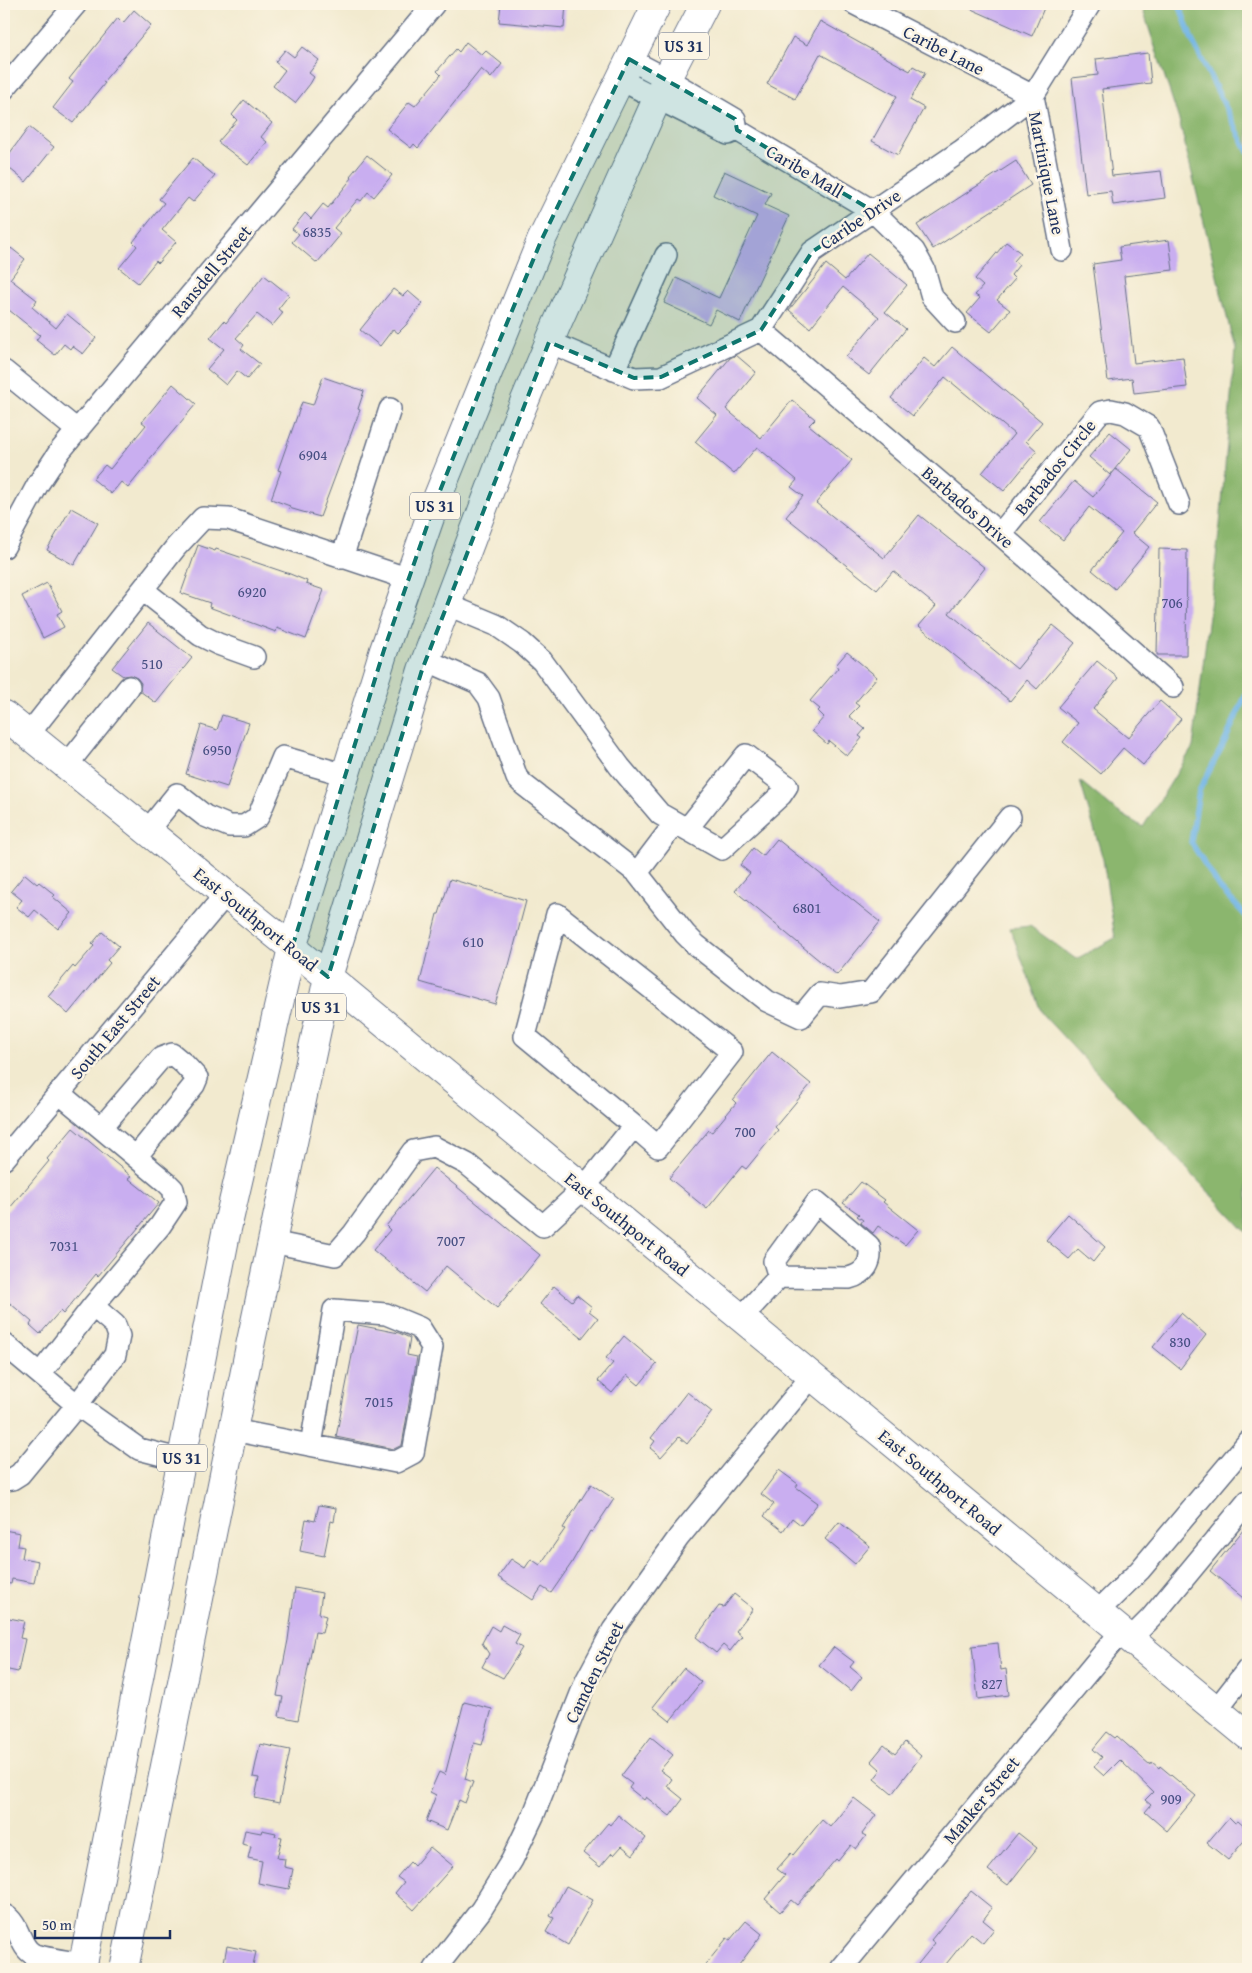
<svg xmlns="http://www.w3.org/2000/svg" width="1252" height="1973" viewBox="0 0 1252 1973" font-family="'Gentium Book Plus',serif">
<rect width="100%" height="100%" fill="#fcf5e5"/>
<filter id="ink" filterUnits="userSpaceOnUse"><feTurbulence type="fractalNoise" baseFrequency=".02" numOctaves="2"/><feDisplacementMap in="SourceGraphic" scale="10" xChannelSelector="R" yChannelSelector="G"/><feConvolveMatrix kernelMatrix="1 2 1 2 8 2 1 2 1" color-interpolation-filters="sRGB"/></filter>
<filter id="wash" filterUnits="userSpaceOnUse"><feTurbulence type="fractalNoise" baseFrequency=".0096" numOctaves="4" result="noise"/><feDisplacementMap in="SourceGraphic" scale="20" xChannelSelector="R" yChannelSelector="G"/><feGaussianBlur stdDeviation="1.12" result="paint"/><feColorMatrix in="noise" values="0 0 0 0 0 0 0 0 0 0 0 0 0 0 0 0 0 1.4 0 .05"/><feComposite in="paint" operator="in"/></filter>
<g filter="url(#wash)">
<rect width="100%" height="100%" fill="#f2eacf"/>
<!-- forest -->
<path fill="#8bb66e" stroke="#537266" d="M 1141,4 L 1248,4 L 1248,1234 L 1042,1014 L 1010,928 L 1030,926 L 1076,959 L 1115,938 L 1103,859 L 1080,781 L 1115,810 L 1143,827 L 1193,747 L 1220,525 L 1235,350 L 1179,120 Z"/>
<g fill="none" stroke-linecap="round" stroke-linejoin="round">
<!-- stream -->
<path stroke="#6eb4e5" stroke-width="5.5" d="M 1179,4 L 1192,40 L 1248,152
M 1248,690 L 1226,739 L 1199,791 L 1191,842 L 1219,887 L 1248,918"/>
</g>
<g id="blocks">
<!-- building -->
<path fill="#c9aef0" d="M 501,4 L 566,4 L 564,28 L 499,22 Z
M 960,4 L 1036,4 L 1044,8 L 1032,36 Z
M 134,10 L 151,25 L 103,82 L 105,83 L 73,123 L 53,108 L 73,82 L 69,79 L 105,34 L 118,18 L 123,23 Z
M 820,21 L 910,71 L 913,66 L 925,73 L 910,100 L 924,108 L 898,155 L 872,141 L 897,96 L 820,54 L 795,99 L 767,84 L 793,37 L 807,45 Z
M 466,42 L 482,55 L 486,51 L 502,64 L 491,78 L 481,69 L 418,148 L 414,144 L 411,148 L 387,129 L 409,102 L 415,106 L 441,75 L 437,71 L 456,49 L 459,52 Z
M 302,47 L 319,60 L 309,73 L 314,77 L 310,84 L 295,103 L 273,86 L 285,70 L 275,62 L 285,50 L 294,57 Z
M 1148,53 L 1151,83 L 1102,89 L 1112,176 L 1161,171 L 1165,198 L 1113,205 L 1111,191 L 1086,194 L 1072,78 L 1098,75 L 1096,59 Z
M 244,100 L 272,123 L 261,137 L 267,142 L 248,165 L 218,142 L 237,120 L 232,115 Z
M 29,127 L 54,147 L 26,182 L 4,164 L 4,161 Z
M 367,155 L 392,175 L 374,197 L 368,192 L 361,201 L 358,199 L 334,228 L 341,234 L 317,263 L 292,242 L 299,234 L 292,229 L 305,213 L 311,219 L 323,204 L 328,208 L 352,178 L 350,176 Z
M 193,158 L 215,176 L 193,202 L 188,198 L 162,230 L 176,242 L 158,263 L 156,261 L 138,283 L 119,268 L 137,246 L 133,242 L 164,203 L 159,199 Z
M 1016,161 L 1031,185 L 933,249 L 917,225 Z
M 724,171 L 771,193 L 765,205 L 789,216 L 740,322 L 716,310 L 709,324 L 664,303 L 676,278 L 719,298 L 757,216 L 713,195 Z
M 1169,240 L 1173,270 L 1124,276 L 1134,363 L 1183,357 L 1187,387 L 1134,393 L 1132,378 L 1108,381 L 1093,264 L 1121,260 L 1119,247 Z
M 1006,242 L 1021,253 L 1014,261 L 1019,265 L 1011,275 L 1015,279 L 997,300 L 1010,310 L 991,332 L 967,313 L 980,298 L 975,295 L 983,286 L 975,279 Z
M 11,248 L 25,259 L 10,279 L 37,300 L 32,307 L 56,328 L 67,314 L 96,338 L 83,354 L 72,346 L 70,349 L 64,344 L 55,355 L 36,340 L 40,335 L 4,306 L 4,258 Z
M 868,253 L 907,285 L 885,312 L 906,329 L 869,375 L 846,357 L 879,317 L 843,287 L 810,328 L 789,310 L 826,264 L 845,280 Z
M 264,275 L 289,295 L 278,309 L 283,313 L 272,326 L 257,314 L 236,338 L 244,345 L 241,349 L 260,364 L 247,379 L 237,371 L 226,385 L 207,369 L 224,349 L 210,338 L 224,321 L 226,323 Z
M 393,289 L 403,296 L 408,291 L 422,303 L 406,325 L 398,333 L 393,329 L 380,346 L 360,330 Z
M 952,347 L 1042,422 L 1026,441 L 1037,451 L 1004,491 L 982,473 L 1014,434 L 945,377 L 913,416 L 891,398 L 924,358 L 935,367 Z
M 736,355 L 756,372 L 726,409 L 761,438 L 792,400 L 815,419 L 809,425 L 852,460 L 816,503 L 884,558 L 919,515 L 985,568 L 949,613 L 1017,669 L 1053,625 L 1075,643 L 1037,689 L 1027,680 L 1010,701 L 919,626 L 936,606 L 893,571 L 877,590 L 786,517 L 803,496 L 791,487 L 797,480 L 757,447 L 734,474 L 695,442 L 717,415 L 697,398 L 730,358 Z
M 323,377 L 364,391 L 358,409 L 360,410 L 320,517 L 289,508 L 290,506 L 271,499 L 281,471 L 278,470 L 302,402 L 313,405 Z
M 173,384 L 196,404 L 148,461 L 149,462 L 128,488 L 121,482 L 111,494 L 93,479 L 105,465 L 110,469 L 146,425 L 142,422 Z
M 1110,432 L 1131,449 L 1110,475 L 1089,457 Z
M 1116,469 L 1157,502 L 1132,533 L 1149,547 L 1115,589 L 1092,570 L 1122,533 L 1089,507 L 1063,540 L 1040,522 L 1074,481 L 1093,497 Z
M 71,508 L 98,523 L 74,565 L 47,550 Z
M 198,545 L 215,551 L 216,549 L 290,574 L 307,581 L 306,584 L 324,590 L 306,639 L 277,628 L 276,632 L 209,607 L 210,603 L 181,593 Z
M 1159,549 L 1187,550 L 1186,655 L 1157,655 Z
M 47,583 L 62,611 L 57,614 L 64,627 L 43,638 L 22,596 Z
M 148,623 L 192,658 L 156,703 L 140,691 L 141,683 L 137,678 L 130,675 L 123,676 L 112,668 Z
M 847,652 L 877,677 L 855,703 L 859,706 L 849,716 L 865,729 L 859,736 L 862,738 L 847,756 L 829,741 L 827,744 L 812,731 L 824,717 L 818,711 L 820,709 L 810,701 L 838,668 L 836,665 Z
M 1097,661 L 1118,678 L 1093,709 L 1128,738 L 1160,701 L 1181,719 L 1143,765 L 1123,748 L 1101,774 L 1063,742 L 1078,723 L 1058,707 Z
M 222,715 L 249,723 L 227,787 L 186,774 L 201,725 L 217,730 Z
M 777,839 L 880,922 L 837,975 L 735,891 L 750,873 L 740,865 L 753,848 L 763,856 Z
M 25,874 L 37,884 L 39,882 L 55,895 L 53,897 L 72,913 L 58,929 L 35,910 L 29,917 L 16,907 L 22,900 L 11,891 Z
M 450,879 L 526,901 L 508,969 L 506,969 L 495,1004 L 420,982 L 437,914 L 439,914 Z
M 102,932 L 119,946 L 107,960 L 110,963 L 68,1014 L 48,996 L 73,966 L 75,968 L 94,946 L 92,944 Z
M 772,1052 L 811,1084 L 775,1127 L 778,1130 L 746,1169 L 742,1166 L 707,1209 L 669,1178 L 709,1130 L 712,1132 L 736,1103 L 733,1100 Z
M 73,1128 L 131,1176 L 128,1178 L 159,1203 L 98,1276 L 96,1274 L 63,1314 L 60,1311 L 40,1334 L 30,1325 L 32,1322 L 4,1298 L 4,1215 L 49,1161 L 47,1159 Z
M 434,1168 L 540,1255 L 497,1308 L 446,1266 L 425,1292 L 373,1250 L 390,1230 L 386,1226 Z
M 861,1182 L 885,1200 L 883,1202 L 918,1230 L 905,1245 L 878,1226 L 873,1233 L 861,1223 L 863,1220 L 857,1216 L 859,1214 L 843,1203 Z
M 1068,1214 L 1105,1247 L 1093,1262 L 1078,1249 L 1069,1259 L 1046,1240 Z
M 554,1286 L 572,1301 L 577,1295 L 592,1307 L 589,1311 L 598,1318 L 582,1338 L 540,1304 Z
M 1181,1313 L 1206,1335 L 1180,1369 L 1153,1347 Z
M 358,1325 L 399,1333 L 410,1338 L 407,1355 L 417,1357 L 402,1445 L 394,1449 L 336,1437 Z
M 624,1336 L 657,1364 L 639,1385 L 627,1375 L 612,1393 L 598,1381 L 613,1363 L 606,1358 Z
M 687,1392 L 712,1412 L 687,1444 L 679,1437 L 661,1457 L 650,1448 L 655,1441 L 651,1438 Z
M 779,1470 L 798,1484 L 796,1487 L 818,1503 L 801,1525 L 792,1518 L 783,1531 L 764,1516 L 774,1504 L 761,1494 Z
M 591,1484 L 614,1499 L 592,1532 L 590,1531 L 571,1564 L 551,1593 L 542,1587 L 533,1600 L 498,1577 L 511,1559 L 525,1568 L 531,1559 L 540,1565 L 565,1529 L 563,1528 Z
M 319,1505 L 336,1508 L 334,1522 L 331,1521 L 324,1556 L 300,1551 L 306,1519 L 315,1521 Z
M 839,1522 L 870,1546 L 855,1564 L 825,1539 Z
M 1248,1524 L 1248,1602 L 1210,1571 Z
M 4,1530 L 20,1533 L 18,1546 L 24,1547 L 22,1558 L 38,1561 L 34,1583 L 12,1579 L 11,1584 L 4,1583 Z
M 295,1588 L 322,1593 L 319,1614 L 326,1616 L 322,1633 L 315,1632 L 298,1720 L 279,1716 L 283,1697 L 277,1696 L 288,1640 Z
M 734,1594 L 753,1609 L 736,1631 L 742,1636 L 730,1651 L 723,1645 L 716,1653 L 696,1637 L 719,1606 L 724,1607 Z
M 4,1617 L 24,1621 L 20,1638 L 25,1639 L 18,1672 L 4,1669 Z
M 502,1625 L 520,1635 L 515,1644 L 522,1648 L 503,1678 L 482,1667 L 489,1654 L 482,1643 L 491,1626 L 499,1631 Z
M 998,1643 L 1001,1670 L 1006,1669 L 1009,1695 L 978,1699 L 972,1646 Z
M 834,1647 L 854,1662 L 850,1667 L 862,1677 L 851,1691 L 819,1665 Z
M 684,1668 L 701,1682 L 670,1721 L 653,1707 Z
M 464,1702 L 492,1709 L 482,1745 L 474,1743 L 465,1779 L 473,1782 L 465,1803 L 459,1800 L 447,1830 L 426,1821 L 436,1795 L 430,1792 L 439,1772 L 445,1775 Z
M 1107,1732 L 1115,1738 L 1117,1736 L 1150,1765 L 1152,1762 L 1159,1768 L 1160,1766 L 1196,1796 L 1167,1831 L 1145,1812 L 1151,1805 L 1145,1800 L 1153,1792 L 1120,1760 L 1104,1776 L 1094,1767 L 1102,1757 L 1093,1749 Z
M 651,1737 L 673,1755 L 660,1770 L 672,1779 L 667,1786 L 683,1799 L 670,1816 L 646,1797 L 644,1800 L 629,1788 L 632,1784 L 621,1776 Z
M 905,1742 L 921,1756 L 892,1794 L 874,1779 L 881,1770 L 871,1761 L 884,1745 L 895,1754 Z
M 260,1744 L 290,1750 L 279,1803 L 255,1798 L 259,1778 L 253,1777 Z
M 854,1798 L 876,1815 L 862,1834 L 866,1836 L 856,1849 L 851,1845 L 838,1861 L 836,1859 L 797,1905 L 791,1900 L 780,1912 L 765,1899 L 785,1875 L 777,1869 L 791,1853 L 793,1855 L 822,1820 L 830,1827 Z
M 618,1815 L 646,1838 L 633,1855 L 622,1846 L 614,1855 L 612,1853 L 600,1867 L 583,1853 L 608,1823 L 610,1825 Z
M 1229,1817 L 1235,1823 L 1238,1821 L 1248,1830 L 1248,1836 L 1228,1860 L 1207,1843 Z
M 245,1830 L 261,1833 L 262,1830 L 276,1833 L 275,1836 L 282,1837 L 277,1858 L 285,1859 L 284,1867 L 293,1869 L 289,1889 L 258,1883 L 262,1861 L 248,1858 L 251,1846 L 242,1844 Z
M 1018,1833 L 1037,1848 L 1008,1885 L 988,1870 Z
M 430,1847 L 453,1866 L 414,1910 L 395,1893 L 404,1882 L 397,1877 L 410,1862 L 414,1866 Z
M 566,1886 L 593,1900 L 568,1945 L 546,1932 L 554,1918 L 550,1916 Z
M 971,1891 L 992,1908 L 983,1920 L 994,1929 L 983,1943 L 971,1933 L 942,1969 L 914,1969 L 935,1943 L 931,1940 Z
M 746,1921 L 762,1934 L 736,1969 L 702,1969 L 727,1938 L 730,1940 Z
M 227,1946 L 256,1952 L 252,1969 L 225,1969 L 225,1967 L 223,1967 Z"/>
</g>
</g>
<g filter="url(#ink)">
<use href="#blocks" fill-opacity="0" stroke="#667086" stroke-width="1"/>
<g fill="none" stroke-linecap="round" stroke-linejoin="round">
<!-- minor casing -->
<g stroke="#667086" stroke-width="24">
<path id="minor" d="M 855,4 L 1033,96 L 1062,250
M 629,59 L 667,79 L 735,119 L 737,130 L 873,211 L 914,251 L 924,269 L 932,297 L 955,322
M 619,79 L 728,134 L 737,130
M 4,89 L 76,4
M 761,330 L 1000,534 L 1173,687
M 549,342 L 634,378 L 661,377 L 761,330 L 812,252 L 961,151 L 1033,96 L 1090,4
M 614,370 L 666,255
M 4,371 L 78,431
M 1000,534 L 1100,412 L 1111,410 L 1125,413 L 1149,427 L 1179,504
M 4,547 L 38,484 L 60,451 L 434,4
M 342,558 L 390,409
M 143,590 L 200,635 L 218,644 L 254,657
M 448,605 L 496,625 L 522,643 L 542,661 L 620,767 L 660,814 L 722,849 L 781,795 L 787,786 L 746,755 L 687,829
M 426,660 L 478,683 L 489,698 L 517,778 L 524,785 L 637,873 L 685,934 L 696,945 L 767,1001 L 801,1017 L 820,994 L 840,997 L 871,992 L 1010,817
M 28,735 L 176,547 L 203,518 L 229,519 L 409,579
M 67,765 L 129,687
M 148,830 L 177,794 L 205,816 L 229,826 L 244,826 L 258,817 L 283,757 L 346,775
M 637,873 L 675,823
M 59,1093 L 167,1183 L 173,1189 L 176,1202 L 160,1226 L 93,1306
M 101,1128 L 161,1058 L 172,1054 L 184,1064 L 197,1078 L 194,1085 L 136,1157
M 4,1159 L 226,894
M 272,1242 L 335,1255 L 354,1233 L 413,1151 L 434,1147 L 467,1164 L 543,1226 L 584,1188 L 634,1126 L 658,1147 L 732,1052 L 557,914 L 525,1036 L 634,1126
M 741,1318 L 779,1277 L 849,1278 C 865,1274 873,1262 869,1246 L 817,1202 L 774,1261 L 779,1277
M 4,1344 L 77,1405 L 139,1449 L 182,1460
M 233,1430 L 396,1462 L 413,1453 L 432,1347 L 420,1328 L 386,1314 L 334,1310 L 311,1445
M 4,1480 L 12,1479 L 20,1474 L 77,1405 L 115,1355 L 119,1336 L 115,1325 L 93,1306 L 40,1374
M 1097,1612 L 1140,1570 L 1248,1442
M 1130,1639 L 1151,1618 L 1248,1501
M 1216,1710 L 1248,1669
M 4,1915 C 20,1923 19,1947 33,1954 C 42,1958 72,1962 83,1964
M 435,1969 L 481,1910 L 512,1860 L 534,1814 L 586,1681 L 613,1630 L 679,1537 L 812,1376
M 841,1969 L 1121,1632"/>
</g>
<!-- major casing -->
<g stroke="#667086" stroke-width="30">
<path id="major" d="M 4,715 L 328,977 L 1248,1736
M 82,1969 L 226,1233 L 292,948 L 384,650 L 434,506 L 541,241 L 657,4
M 124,1969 L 250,1346 L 328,977 L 422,670 L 513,429 L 556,326 L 619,184 L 662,88 L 705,4"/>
</g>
<!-- minor -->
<use href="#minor" stroke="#fff" stroke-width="21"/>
<!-- major -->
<use href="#major" stroke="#fff" stroke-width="28"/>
</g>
</g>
<!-- marked area -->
<path fill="#0f766e" fill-opacity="0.2" stroke="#0f766e" stroke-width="4" stroke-dasharray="10 6" stroke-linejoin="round" d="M 629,59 L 735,119 L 737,130 L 873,211 L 812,252 L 761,330 L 661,377 L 634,378 L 549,342 L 422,670 L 328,977 L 292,948 L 384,650 L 434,506 L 497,347 L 541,241 Z"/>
<g text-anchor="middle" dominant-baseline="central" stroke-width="5" stroke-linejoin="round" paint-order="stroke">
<!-- number labels -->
<g font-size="15" fill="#464f82">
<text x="317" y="231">6835</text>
<text x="313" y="454">6904</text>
<text x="252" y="591">6920</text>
<text x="1172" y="602">706</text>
<text x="152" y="663">510</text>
<text x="217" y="749">6950</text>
<text x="807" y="907">6801</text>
<text x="473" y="941">610</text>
<text x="745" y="1131">700</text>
<text x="451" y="1240">7007</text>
<text x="64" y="1245">7031</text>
<text x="1180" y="1341">830</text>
<text x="379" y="1401">7015</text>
<text x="992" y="1683">827</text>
<text x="1171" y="1798">909</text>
</g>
<!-- shield labels -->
<g fill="#fcf5e5" stroke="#5e6a86" stroke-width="1">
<rect x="659" y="32.5" width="50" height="27" rx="4"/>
<rect x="410" y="492.5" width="50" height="27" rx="4"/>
<rect x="296" y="993.5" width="50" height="27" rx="4"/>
<rect x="157" y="1444.5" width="50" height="27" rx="4"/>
</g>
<g font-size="16" font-weight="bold" fill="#1b2f5e">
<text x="684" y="46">US 31</text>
<text x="435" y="506">US 31</text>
<text x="321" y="1007">US 31</text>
<text x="182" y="1458">US 31</text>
</g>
<!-- street labels -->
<g font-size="18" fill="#1b2f5e" stroke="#fcf5e5">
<text transform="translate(944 50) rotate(27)">Caribe Lane</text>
<text transform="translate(805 171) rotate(31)">Caribe Mall</text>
<text transform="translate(1047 173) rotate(79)">Martinique Lane</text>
<text transform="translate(860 219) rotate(-34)">Caribe Drive</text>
<text transform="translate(211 271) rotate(-50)">Ransdell Street</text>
<text transform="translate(1055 467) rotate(-51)">Barbados Circle</text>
<text transform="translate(968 507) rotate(41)">Barbados Drive</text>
<text transform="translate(256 919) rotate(39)">East Southport Road</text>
<text transform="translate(115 1027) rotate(-50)">South East Street</text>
<text transform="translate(627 1224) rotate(39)">East Southport Road</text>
<text transform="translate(940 1482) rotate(40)">East Southport Road</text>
<text transform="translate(594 1672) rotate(-64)">Camden Street</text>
<text transform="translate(981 1800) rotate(-50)">Manker Street</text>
</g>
</g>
<!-- margin -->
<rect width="1252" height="1973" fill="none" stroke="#fcf5e5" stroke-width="20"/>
<!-- scale -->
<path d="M35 1930v8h135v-8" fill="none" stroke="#1b2f5e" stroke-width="2.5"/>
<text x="42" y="1930" font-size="15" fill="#1b2f5e" stroke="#fcf5e5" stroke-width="4" paint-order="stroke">50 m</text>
</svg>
